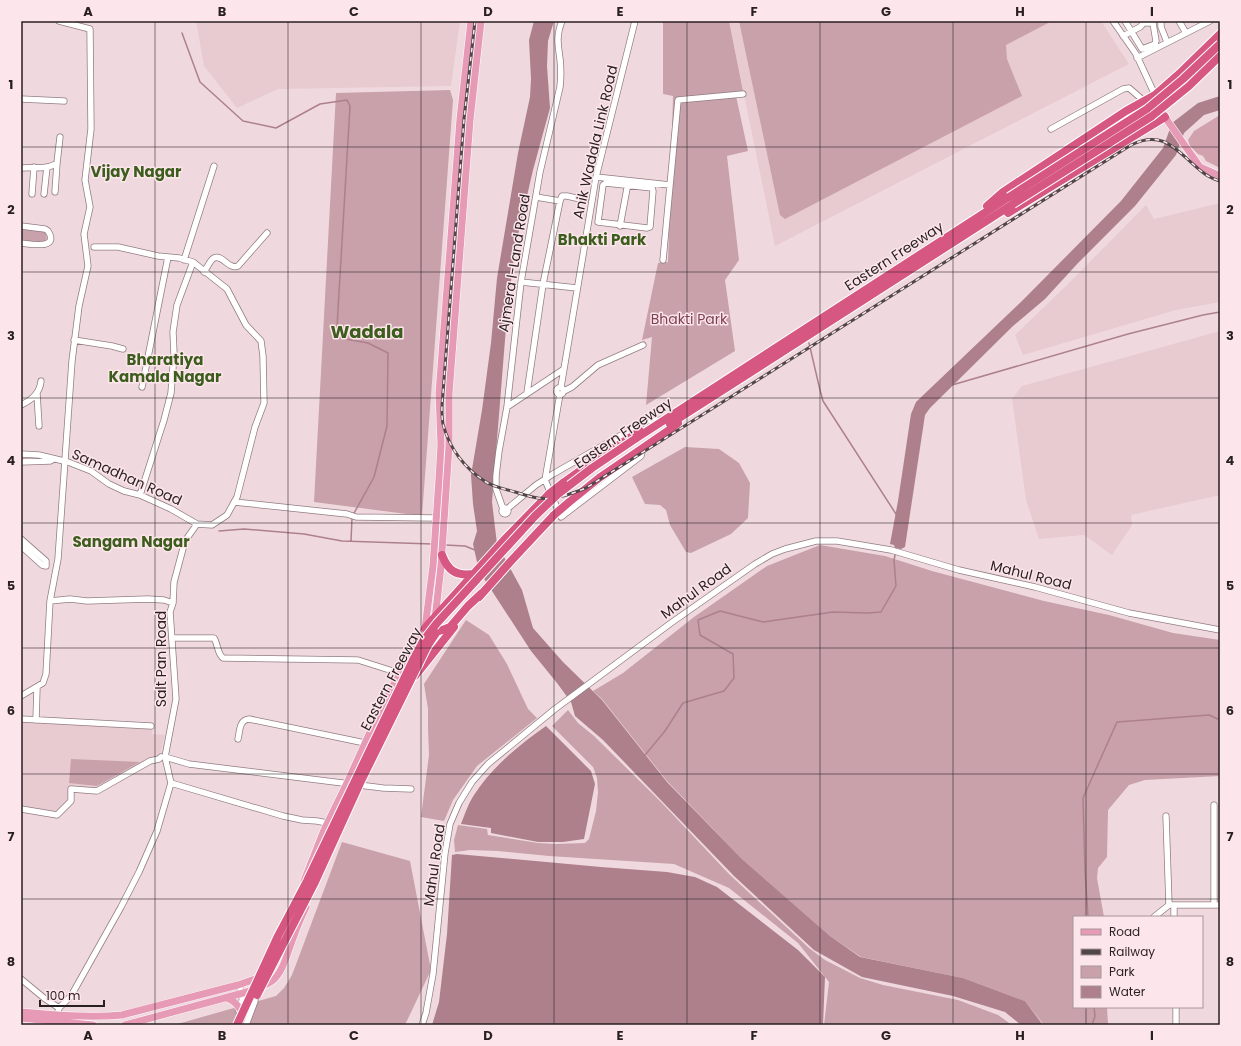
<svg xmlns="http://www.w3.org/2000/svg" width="1241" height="1046" viewBox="0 0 1241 1046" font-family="Poppins,sans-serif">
<rect width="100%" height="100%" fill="#f0d9de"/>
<!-- built -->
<path fill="#e8cad1" d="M 196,21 L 460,21 L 451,86 L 278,89 L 237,108 L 204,66 Z
M 729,21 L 1101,21 L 1129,64 L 775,246 Z
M 1220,203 L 1220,302 L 1176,310 L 1023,355 L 1015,335 L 1067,285 L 1146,205 L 1154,219 Z
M 1220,331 L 1220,495 L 1131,515 L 1132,525 L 1112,555 L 1084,535 L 1039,539 L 1026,500 L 1012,399 L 1022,386 Z
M 21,717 L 153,724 L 152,734 L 165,735 L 159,759 L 97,791 L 71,789 L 71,801 L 57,815 L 21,806 Z"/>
<!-- green -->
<path fill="#c8a1aa" d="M 663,21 L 729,21 L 744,96 L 736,96 L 748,151 L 727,156 L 739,260 L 725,280 L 735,351 L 646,405 L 652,337 L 642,340 L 658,263 L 668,262 L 673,96 L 663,94 Z
M 739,21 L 1052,21 L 1006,45 L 1007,59 L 1022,96 L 785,219 L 780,215 Z
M 450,90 L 453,100 L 422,516 L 314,502 L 336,93 Z
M 21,229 L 47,231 L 46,247 L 21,245 Z
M 685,447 L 719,449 L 739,463 L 750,483 L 748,518 L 731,534 L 691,553 L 686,552 L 670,525 L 666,510 L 660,505 L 645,504 L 632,477 Z
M 820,545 L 885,556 L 932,571 L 1044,601 L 1109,615 L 1173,633 L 1220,640 L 1220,776 L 1145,780 L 1129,785 L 1108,810 L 1107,857 L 1098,868 L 1097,878 L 1104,917 L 1074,917 L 1074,1007 L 1107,1007 L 1108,1025 L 1044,1025 L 1025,1001 L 963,978 L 861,957 L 830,936 L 742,859 L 667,781 L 602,699 L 593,691 L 623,673 L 694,617 L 767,566 Z
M 466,620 L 489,635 L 507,664 L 528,709 L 537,718 L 477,766 L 453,800 L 444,821 L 421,817 L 429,755 L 428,729 L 428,709 L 424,684 Z
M 568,710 L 578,723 L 594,736 L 661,802 L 729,874 L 809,948 L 825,960 L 860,978 L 883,985 L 958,1000 L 998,1015 L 1012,1025 L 824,1025 L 829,982 L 798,943 L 729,888 L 674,864 L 549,856 L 498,851 L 470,850 L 455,852 L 454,840 L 458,825 L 487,829 L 488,835 L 538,843 L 556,844 L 585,843 L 589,839 L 596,811 L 598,792 L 597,778 L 593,767 L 552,726 Z
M 71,759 L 140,762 L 97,786 L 69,783 Z
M 342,842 L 410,861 L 431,970 L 405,1025 L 174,1025 L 276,996 L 284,988 L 292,975 Z"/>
<!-- forest -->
<path fill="#d1a2ae" d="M 1220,115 L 1220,168 L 1206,161 L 1203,156 L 1198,154 L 1190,146 L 1188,140 L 1194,131 Z"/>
<!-- water -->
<path fill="#ad808c" d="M 534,21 L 554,21 L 548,41 L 547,66 L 550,108 L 533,170 L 515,248 L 507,315 L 492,502 L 497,544 L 522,590 L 533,628 L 563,662 L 602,700 L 667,782 L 742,859 L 830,936 L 860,957 L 963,978 L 1025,1001 L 1043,1025 L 1021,1025 L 1005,1012 L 953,996 L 862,977 L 814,950 L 734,876 L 603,740 L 575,716 L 571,702 L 557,683 L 531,651 L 479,571 L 473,544 L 477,531 L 473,504 L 471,475 L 482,410 L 491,343 L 497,278 L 518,153 L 530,97 L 531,79 L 529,40 Z
M 1220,96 L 1220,110 L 1204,115 L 1184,133 L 1176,155 L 1135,206 L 1078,263 L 1045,299 L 1013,326 L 930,408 L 925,415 L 905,547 L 901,549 L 895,548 L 894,545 L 890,544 L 898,501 L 911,414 L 916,402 L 1022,301 L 1121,201 L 1163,148 L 1172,123 L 1198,103 Z
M 546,726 L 591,771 L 595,784 L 584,839 L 563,842 L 538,842 L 491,833 L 491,828 L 461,824 C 465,814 468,804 474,795 C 492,767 519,745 546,726 Z
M 457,854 L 601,867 L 667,872 L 695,877 L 717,887 L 798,950 L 825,977 L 823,1025 L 432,1025 L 439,1002 L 447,934 L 452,855 Z"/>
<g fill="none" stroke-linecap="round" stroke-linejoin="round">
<!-- stream -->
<path stroke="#ad808c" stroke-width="1.5" d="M 182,33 L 200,82 L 243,121 L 276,128 L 320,104 L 347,100 L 350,106 L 337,327 L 340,338 L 368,343 L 388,353 L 387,426 L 374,477 L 353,515
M 809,343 L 820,390 L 823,401 L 896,514
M 952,385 L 1128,334 L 1203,315 L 1220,312
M 219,531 L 244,529 L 304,534 L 342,541 L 432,544
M 351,541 L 352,518
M 445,545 L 465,546 L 475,550
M 645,755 L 665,731 L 683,703 L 724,691 L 734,678 L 733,654 L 700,635 L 698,620 L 720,611 L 763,622 L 833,612 L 867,613 L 881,612 L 896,586 L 894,560 L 897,546
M 1088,917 L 1085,870 L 1083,798 L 1117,722 L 1209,715 L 1220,720
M 1092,1025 L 1095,1016 L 1094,1007"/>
<!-- minor casing -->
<g stroke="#917d82" stroke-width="7">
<path id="minor" d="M 1113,21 L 1136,54 L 1155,95
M 1125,21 L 1142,49 L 1155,44 L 1156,41 L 1153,23 L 1143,23
M 1161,21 L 1161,27 L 1167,42
M 1179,21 L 1186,33
M 1123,36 L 1140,27 L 1142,25 L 1143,21
M 1137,58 L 1210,21
M 21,99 L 64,101
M 1051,129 L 1123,89 L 1129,88 L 1144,101
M 21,168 C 32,167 48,170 57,163 L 60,137
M 596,177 L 670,185
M 606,183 L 652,188 L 653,191 L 650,227 L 647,228 L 598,222 L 603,185 Z
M 55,192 L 57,163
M 32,194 L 34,167
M 44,194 L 47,167
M 536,197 L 560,201
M 21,226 L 45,229 L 48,231 C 60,250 30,244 21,243
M 620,226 L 628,183
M 184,260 L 214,166
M 663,260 L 678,100 L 743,94
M 204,272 C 207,268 210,260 214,258 C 223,254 228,270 238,266 L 267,233
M 521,282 L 577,288
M 74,340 L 112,346 L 123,349
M 142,387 L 168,257
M 561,387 L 596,177 L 635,21
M556.5 391a3.5 3.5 0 1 1 7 0a3.5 3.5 0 1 1-7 0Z
M 564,391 L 572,387 L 598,365 L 643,345
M 527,393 L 543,284 L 560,201 L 562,196 L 567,196 L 585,200
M 37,394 L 39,426
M 560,394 L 545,480 L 561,517 L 641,456 L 643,448
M 21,405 C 32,400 40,393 41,381
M 507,407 L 564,369
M 21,454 L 39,455 L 68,462 L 91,471 L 109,484 L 124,491 L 140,495 L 171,509 L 197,524 L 212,525 L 227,515 L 237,497 L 255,427 L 264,403 L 263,356 L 261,341 L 246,325 L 227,289 L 193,262 L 179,258 L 158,256 L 118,247 L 94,247
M 21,462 L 50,461 L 54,459
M 140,495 L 164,420 L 171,393 L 174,354 L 173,332 L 177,305 L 193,262
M 234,502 L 347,514 L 356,517 L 436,518
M502 511a3 3 0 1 1 6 0a3 3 0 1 1-6 0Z
M 503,509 L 496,489 L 496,476 L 499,451 L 507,407 L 521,282 L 540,172 L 560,87 C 561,78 561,68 560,59 C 558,44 556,36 562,21
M 507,509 L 536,485 L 553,474 L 630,430 L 647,421 L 663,420
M 21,539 L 46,561 L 46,566 L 42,565 L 21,546
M 50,601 L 70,599 L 87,601 L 148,599 L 164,600 L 173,603
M 172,638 L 214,638 C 218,644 217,653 223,658 L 358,660 L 399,673
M 21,696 L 43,683 L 46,674 L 50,601 L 58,559 L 72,361 L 79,306 L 88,266 L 84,234 L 90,207 L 85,180 L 91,129 L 90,29 L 59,21
M 21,719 L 151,726
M 36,720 L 37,688
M 238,739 C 240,731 239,720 249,719 L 365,743
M 165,757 L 189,764 L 383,788 L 411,789
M 171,783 L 283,816 L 302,820 L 317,821 L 327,823
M 1214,805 L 1214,905
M 21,809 L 57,815 L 71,801 L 71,789 L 97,791 L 150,761 L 159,759 L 161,757
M 1166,816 L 1169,905
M 1174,905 L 1174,917
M 1154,917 L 1169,905 L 1220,905
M 21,979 L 44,998 L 59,1008
M 238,985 C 244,995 243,1000 239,1011
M 1176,1007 L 1176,1025
M 56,1019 L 59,1008 L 71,996 L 121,907 L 139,872 L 157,831 L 171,783 L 165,757 L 176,699 L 170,612 L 173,603 L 174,582 L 185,541 L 197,524
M 246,1025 L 255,1001 L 255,991
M 422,1025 L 426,1013 L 433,974 L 445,853 L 450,824 L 459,803 L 472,782 L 488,764 L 555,709 L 671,623 L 755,564 L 772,554 L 785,549 L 816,541 L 837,541 L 891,550 L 959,570 L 1035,587 L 1129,613 L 1220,630"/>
</g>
<!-- major casing -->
<g stroke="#fff" stroke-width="8">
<path id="major" d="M 1163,113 L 1169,123 L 1200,167 L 1220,176
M 435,619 L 441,566 L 449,446 L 449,394 L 470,120 L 481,21
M 304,881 L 324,830 L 347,783 L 376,719 L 409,654 L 425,628 L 433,566 L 439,479 L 441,445 L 439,393 L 460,119 L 471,21
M 226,998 C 233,1000 236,1003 240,1009
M 21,1012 C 54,1015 89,1018 122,1015 L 238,985 L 261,977
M 21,1018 L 93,1025
M 125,1025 L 243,993 C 252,990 264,987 272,981 C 284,972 289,947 295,933 C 298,924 302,916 306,907"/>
</g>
<!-- highway casing -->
<g stroke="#fff" stroke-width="10">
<path id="highway" d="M 987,206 L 1003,192 L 1126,111 L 1155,95 L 1179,74 L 1220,34
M 1008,213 L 1165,117
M 670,424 L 1013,204
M 635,439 L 1009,197
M 563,483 L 591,463 L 640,431
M 568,503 L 599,478 L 672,428 L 678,423
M 442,555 C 448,571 456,576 473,574
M 482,593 L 468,606 L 450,627 L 445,629 L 433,633 L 425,628 L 506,538 L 549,494
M 479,597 L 511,561 L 554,515
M 415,676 L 454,627"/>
</g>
<!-- minor -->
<use href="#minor" stroke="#fff" stroke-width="5.5"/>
<!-- major -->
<use href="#major" stroke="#e79ab5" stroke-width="7"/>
<!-- highway -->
<use href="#highway" stroke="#d75783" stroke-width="8"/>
<!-- rail casing -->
<g stroke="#514649" stroke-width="3">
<path id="rail" d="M 475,21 L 464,119 L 443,393 C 442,403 441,414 443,424 C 449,448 465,469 486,482 C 494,487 505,489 515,492 C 522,494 531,497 538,498 C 555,500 571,494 586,488 L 1131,145 C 1165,128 1178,153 1201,171 C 1207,176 1213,179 1220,181"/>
</g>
<!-- rail -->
<use href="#rail" stroke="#fde6eb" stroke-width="1.5" stroke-dasharray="4.5" stroke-linecap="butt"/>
<!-- highway-bridge casing -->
<g stroke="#fff" stroke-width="10" stroke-linecap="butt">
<path id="highway-bridge" d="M 1009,197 L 1147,109 L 1183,79 L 1220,44
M 1013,204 L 1152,116 L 1189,86 L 1220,56
M 549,494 L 563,483
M 554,515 L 568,503
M 257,995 L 314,884 L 360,783 L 428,645 L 436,633
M 237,1025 L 278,936 L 307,881 L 414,658 L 423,641 L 437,623 L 535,516 L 558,494 L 592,468 L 635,439"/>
</g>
<!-- highway-bridge -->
<use href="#highway-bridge" stroke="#d75783" stroke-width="8"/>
</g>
<!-- grid -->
<path fill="none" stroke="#271f21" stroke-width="1" stroke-opacity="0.55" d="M 155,21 L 155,1025M 288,21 L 288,1025M 421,21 L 421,1025M 554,21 L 554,1025M 687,21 L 687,1025M 820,21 L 820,1025M 953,21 L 953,1025M 1086,21 L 1086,917M 21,147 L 1220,147M 21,272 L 1220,272M 21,398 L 1220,398M 21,523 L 1220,523M 21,648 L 1220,648M 21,774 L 1220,774M 21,899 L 1220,899M 1086,1007 L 1086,1025"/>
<g text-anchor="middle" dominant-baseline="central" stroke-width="3" stroke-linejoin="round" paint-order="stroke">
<!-- street labels -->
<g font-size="14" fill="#271f21" stroke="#fde6eb">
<text transform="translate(595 142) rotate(-77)">Anik Wadala Link Road</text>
<text transform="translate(894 256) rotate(-33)">Eastern Freeway</text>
<text transform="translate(514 263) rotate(-81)">Ajmera l-Land Road</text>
<text transform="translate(623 433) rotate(-34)">Eastern Freeway</text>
<text transform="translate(127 477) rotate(24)">Samadhan Road</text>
<text transform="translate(1031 575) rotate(14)">Mahul Road</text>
<text transform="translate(696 591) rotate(-36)">Mahul Road</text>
<text transform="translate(161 659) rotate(-90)">Salt Pan Road</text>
<text transform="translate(391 679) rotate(-62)">Eastern Freeway</text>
<text transform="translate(434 865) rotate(-82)">Mahul Road</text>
</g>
<!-- park labels -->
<g font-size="14" fill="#7e4153" stroke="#fde6eb">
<text x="689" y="319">Bhakti Park</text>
</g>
<!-- neighbourhood labels -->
<g font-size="15" font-weight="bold" fill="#3c5d1d" stroke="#fde6eb">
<text x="136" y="171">Vijay Nagar</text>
<text x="602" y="239">Bhakti Park</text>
<text x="165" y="359">Bharatiya<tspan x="165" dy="17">Kamala Nagar</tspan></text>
<text x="131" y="541">Sangam Nagar</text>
</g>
<!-- district labels -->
<g font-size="18" font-weight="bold" fill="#3c5d1d" stroke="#fde6eb">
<text x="367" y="331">Wadala</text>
</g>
</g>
<!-- border -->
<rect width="1241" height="1046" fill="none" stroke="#fde6eb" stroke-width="44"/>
<!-- legend -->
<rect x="1073" y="916" width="130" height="92" fill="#fde6eb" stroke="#a7969a"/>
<rect x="1081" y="929" width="20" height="6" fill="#e79ab5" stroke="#a7969a"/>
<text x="1109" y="936" font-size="12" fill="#271f21">Road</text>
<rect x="1081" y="949" width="20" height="6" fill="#514649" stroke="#a7969a"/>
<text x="1109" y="956" font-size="12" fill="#271f21">Railway</text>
<rect x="1081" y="966" width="20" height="12" fill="#c8a1aa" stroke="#a7969a"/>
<text x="1109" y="976" font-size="12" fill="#271f21">Park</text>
<rect x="1081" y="986" width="20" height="12" fill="#ad808c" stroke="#a7969a"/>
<text x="1109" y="996" font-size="12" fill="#271f21">Water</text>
<!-- scale -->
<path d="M40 1000v6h64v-6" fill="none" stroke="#271f21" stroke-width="2"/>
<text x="46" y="1000" font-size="12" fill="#271f21" stroke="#fde6eb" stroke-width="3" paint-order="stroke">100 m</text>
<rect x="22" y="22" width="1197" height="1002" fill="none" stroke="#271f21" stroke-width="1.5"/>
<g font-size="13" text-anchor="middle" font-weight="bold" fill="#271f21">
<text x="88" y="16">A</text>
<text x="222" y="16">B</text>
<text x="354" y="16">C</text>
<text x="488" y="16">D</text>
<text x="620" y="16">E</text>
<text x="754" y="16">F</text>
<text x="886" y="16">G</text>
<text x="1020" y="16">H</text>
<text x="1152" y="16">I</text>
<text x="11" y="89">1</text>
<text x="1230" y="89">1</text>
<text x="11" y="214">2</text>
<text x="1230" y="214">2</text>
<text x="11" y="340">3</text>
<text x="1230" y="340">3</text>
<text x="11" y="465">4</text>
<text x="1230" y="465">4</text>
<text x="11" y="590">5</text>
<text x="1230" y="590">5</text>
<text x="11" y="715">6</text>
<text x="1230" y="715">6</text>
<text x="11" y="841">7</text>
<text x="1230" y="841">7</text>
<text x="11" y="966">8</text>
<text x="1230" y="966">8</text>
<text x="88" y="1040">A</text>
<text x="222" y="1040">B</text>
<text x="354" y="1040">C</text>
<text x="488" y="1040">D</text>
<text x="620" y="1040">E</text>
<text x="754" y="1040">F</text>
<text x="886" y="1040">G</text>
<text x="1020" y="1040">H</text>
<text x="1152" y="1040">I</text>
</g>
</svg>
